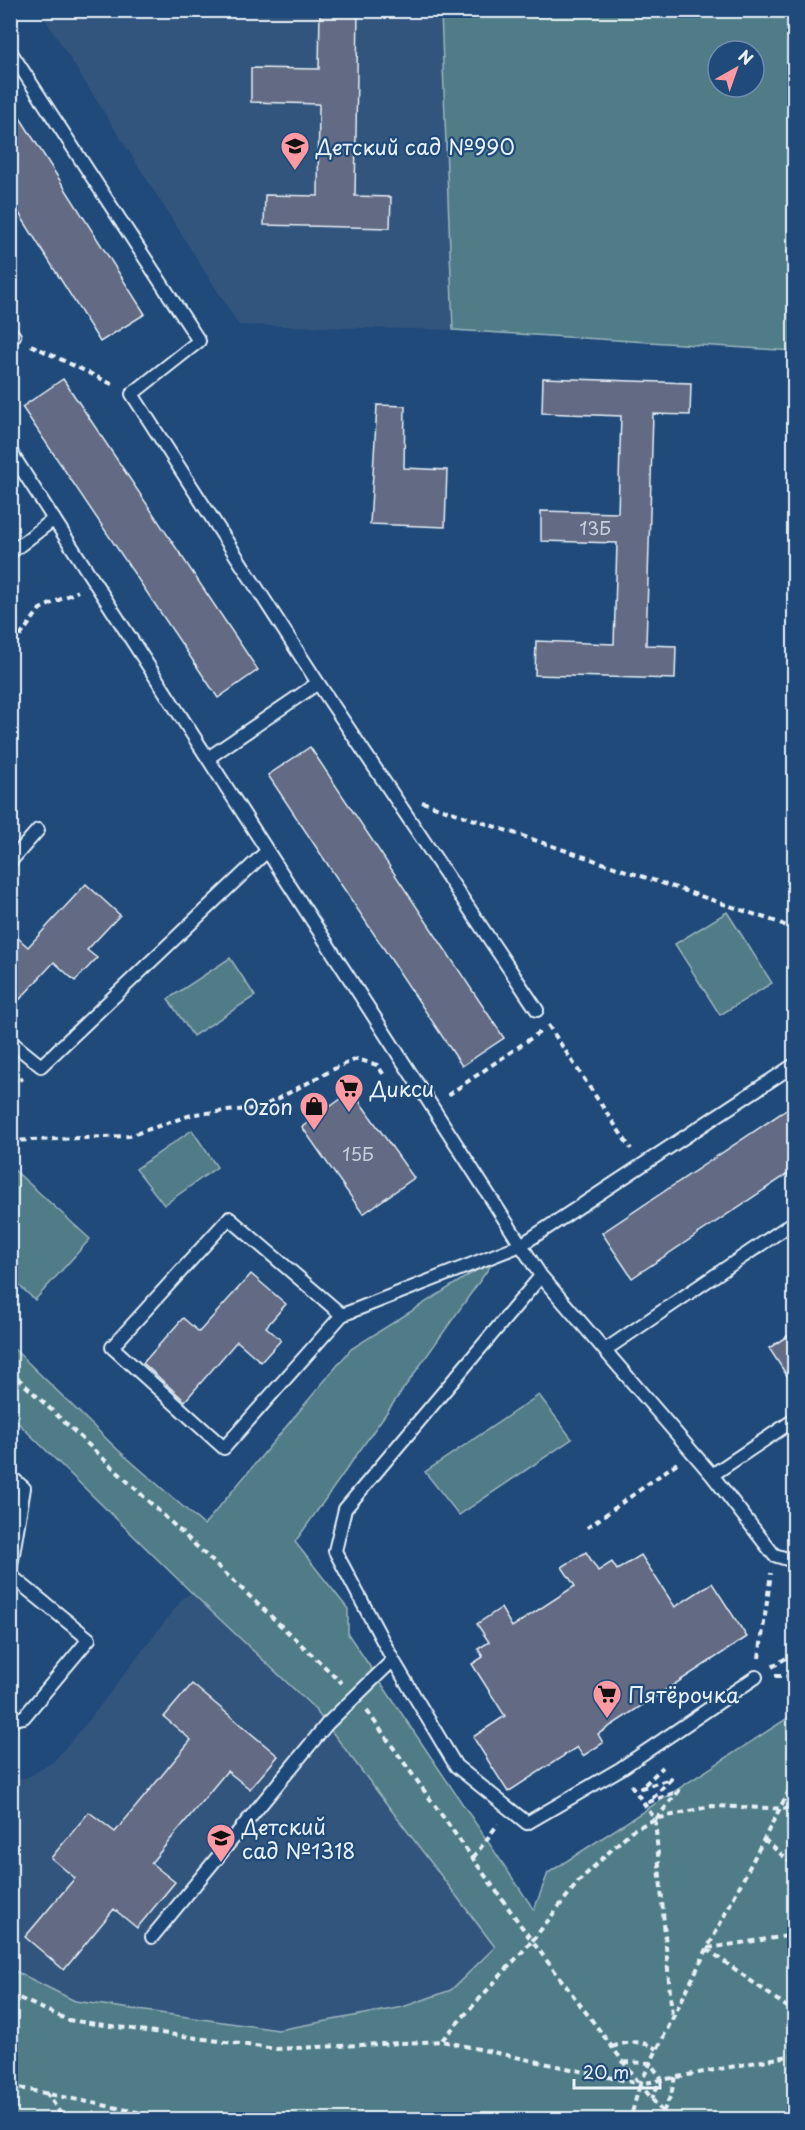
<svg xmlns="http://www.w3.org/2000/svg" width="805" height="2130" viewBox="0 0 805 2130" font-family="'Playpen Sans',sans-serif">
<rect width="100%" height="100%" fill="#1f4a7a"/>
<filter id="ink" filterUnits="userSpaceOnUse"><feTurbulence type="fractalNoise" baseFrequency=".0167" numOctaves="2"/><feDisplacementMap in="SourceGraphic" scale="12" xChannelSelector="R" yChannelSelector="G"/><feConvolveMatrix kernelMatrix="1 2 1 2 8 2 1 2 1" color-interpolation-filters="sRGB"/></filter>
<g filter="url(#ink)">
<!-- built -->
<path fill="#33547d" d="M 54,10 L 441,11 L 453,330 L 239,325 L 45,19 Z
M 192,1593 L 314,1708 L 495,1947 L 451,1990 L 403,2007 L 278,2030 L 75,2001 L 11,1969 L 10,1781 L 28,1777 L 53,1762 L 89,1720 L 183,1598 Z"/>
<!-- green -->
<path fill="#4f7c86" stroke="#9cb6bf" stroke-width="1.5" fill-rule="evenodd" d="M 441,11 L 794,11 L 794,351 L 453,330 ZM 718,51 L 754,51 L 754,87 L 718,87 Z
M 727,912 L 772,983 L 720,1015 L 675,944 Z
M 230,958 L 255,996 L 193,1036 L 168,999 Z
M 192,1130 L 217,1167 L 164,1205 L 136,1169 Z
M 11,1167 L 90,1239 L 35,1300 L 11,1278 Z
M 496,1258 L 295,1542 L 348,1609 L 348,1634 L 534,1910 L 548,1873 L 794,1714 L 794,2119 L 11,2119 L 11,1969 L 75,2001 L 278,2030 L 403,2007 L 451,1990 L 495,1947 L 314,1708 L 192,1593 L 11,1416 L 10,1345 L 118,1450 L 204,1525 L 351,1349 Z
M 539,1395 L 572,1439 L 459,1515 L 425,1472 Z"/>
<!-- building -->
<path fill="#626b84" stroke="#e8f1f8" stroke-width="1.5" d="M 320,10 L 358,10 L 355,196 L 391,197 L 390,228 L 264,225 L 265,195 L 318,196 L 319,104 L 251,102 L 251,68 L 319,69 Z
M 10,102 L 145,314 L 100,342 L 10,199 Z
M 543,378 L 691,383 L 690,415 L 653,414 L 646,645 L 676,646 L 675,679 L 535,675 L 536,641 L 614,644 L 617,543 L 541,541 L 541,511 L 618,513 L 621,416 L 542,413 Z
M 63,379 L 258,670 L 218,698 L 22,407 Z
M 377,405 L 405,406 L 404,468 L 447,470 L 445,527 L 370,524 Z
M 310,747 L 504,1038 L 462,1066 L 268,775 Z
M 86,884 L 120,915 L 87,950 L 97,958 L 75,981 L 54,962 L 10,1010 L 10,931 L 28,947 Z
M 352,1091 L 414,1178 L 363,1214 L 302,1127 Z
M 795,1104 L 795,1169 L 632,1278 L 602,1233 Z
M 251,1274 L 286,1304 L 266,1327 L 281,1340 L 261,1362 L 237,1341 L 185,1401 L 143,1363 L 183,1318 L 199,1332 Z
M 795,1331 L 795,1388 L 769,1348 Z
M 586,1552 L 598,1571 L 612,1562 L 617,1570 L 641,1555 L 675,1607 L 712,1583 L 747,1637 L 598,1734 L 603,1743 L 583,1756 L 577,1747 L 508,1792 L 473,1737 L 505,1716 L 472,1664 L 483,1657 L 478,1649 L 489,1642 L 477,1624 L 501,1608 L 512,1627 L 575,1586 L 562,1567 Z
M 192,1684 L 278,1756 L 250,1789 L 227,1771 L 151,1863 L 175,1882 L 137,1928 L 114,1909 L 64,1970 L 25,1937 L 75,1878 L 51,1858 L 89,1812 L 115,1832 L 191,1740 L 164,1717 Z"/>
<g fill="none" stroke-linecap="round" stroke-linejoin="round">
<!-- lane casing -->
<g stroke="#e8f1f8" stroke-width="16">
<path id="lane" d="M 10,51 L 199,341 L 132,394 L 318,683 L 537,1010
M 10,331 L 14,336 L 10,341
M 10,451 L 541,1276 L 712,1475 L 774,1555 L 794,1561
M 10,553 L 54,519
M 208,758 L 318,683
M 10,862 L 38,830
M 10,1041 L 41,1066 L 267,851
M 541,1276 L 345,1509 L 335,1551 L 393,1660 L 456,1766 L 527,1823 L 620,1769 L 756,1677
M 342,1315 L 229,1218 L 112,1347 L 224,1448 L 342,1315 L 521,1245 L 794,1065
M 605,1350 L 794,1222
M 712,1475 L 794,1420
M 10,1476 L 24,1488 L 10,1572
M 10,1575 L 89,1639 L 24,1717 L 10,1720
M 152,1937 L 327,1724 L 393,1660"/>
</g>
<!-- path -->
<path stroke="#e8f1f8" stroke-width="4" stroke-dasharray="6 4.5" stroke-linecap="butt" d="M 31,345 L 116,386
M 10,655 L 18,639 L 40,609 L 78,591
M 422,802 L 780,923 L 794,930
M 548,1025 L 631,1149
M 10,1085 L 23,1078
M 448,1095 L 543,1030
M 10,1141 L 129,1136 L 194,1114 L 260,1108 L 338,1067 L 357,1059 L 377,1065 L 384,1075
M 10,1371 L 342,1683
M 587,1528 L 677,1463
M 759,1658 L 771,1573
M 772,1667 L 794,1653
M 775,1676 L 794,1676
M 367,1711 L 532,1941 L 579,1881 L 631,1831 L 655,1819 L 712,1806 L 794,1809
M 631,1785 L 655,1819 L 672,2016
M 656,1819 L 679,1791 L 649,1802 L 671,1779 L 641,1788 L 663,1767
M 764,1839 L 794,1866
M 473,1858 L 498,1824
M 708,1948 L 794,1935
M 707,1949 L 794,2012
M 10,1994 L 68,2020 L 276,2049 L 442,2041 L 640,2084 L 707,1949 L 794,1781
M 442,2040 L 532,1941 L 640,2084 L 630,2120
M 612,2047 C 628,2041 642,2040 657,2049
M 624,2062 L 650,2063 L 661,2078 L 652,2099
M 10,2086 L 176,2120
M 46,2092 L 65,2120
M 663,2112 L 671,2095 L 675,2077
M 669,2120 L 640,2084 L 794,2055"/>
<!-- lane -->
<use href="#lane" stroke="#1f4a7a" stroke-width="12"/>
</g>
</g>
<!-- icons -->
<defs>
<g id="school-pin" transform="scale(1.5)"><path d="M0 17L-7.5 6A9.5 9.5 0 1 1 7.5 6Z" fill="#ff9aa2" stroke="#1f4a7a"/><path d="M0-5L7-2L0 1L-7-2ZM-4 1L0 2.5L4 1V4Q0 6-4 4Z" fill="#111"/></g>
<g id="supermarket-pin" transform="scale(1.5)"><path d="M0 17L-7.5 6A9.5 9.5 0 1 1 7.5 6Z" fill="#ff9aa2" stroke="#1f4a7a"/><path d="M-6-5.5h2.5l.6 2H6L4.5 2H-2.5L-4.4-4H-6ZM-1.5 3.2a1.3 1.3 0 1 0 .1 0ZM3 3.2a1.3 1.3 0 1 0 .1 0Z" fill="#111"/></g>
<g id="shop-pin" transform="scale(1.5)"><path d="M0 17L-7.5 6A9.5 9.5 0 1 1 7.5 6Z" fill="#ff9aa2" stroke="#1f4a7a"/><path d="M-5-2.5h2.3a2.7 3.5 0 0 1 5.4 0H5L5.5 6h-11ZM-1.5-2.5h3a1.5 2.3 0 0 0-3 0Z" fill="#111"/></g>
</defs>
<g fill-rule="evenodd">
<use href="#school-pin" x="295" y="146"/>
<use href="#supermarket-pin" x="349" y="1088"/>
<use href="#shop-pin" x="314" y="1106"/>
<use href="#supermarket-pin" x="607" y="1694"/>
<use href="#school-pin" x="221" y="1838"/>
</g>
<g text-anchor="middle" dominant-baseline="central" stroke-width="4.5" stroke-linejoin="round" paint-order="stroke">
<!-- number labels -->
<g font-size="18" fill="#c6d0db">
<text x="595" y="527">13Б</text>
<text x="358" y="1153">15Б</text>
</g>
<!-- poi labels -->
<g font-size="21" fill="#e8f1f8" stroke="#1f4a7a" text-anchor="start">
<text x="316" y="146">Детский сад №990</text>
<text x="370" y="1088">Дикси</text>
<text x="293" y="1106" text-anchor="end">Ozon</text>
<text x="628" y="1694">Пятёрочка</text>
<text x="242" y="1826">Детский<tspan x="242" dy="24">сад №1318</tspan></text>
</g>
</g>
<!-- margin -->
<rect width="805" height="2130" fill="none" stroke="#1f4a7a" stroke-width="36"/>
<rect x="18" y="18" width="769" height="2094" fill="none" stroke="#e8f1f8" stroke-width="2" filter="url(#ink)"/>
<!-- north arrow -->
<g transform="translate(736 69) rotate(40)"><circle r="28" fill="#1f4a7a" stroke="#6f8dac" stroke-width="1.5"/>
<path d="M0-4.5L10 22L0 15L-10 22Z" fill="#ff9aa2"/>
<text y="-9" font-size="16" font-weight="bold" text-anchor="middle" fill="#e8f1f8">N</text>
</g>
<!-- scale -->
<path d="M574 2079v9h86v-9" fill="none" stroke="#e8f1f8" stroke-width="3"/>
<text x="583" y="2079" font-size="18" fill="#e8f1f8" stroke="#1f4a7a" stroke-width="4.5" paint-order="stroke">20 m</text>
</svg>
